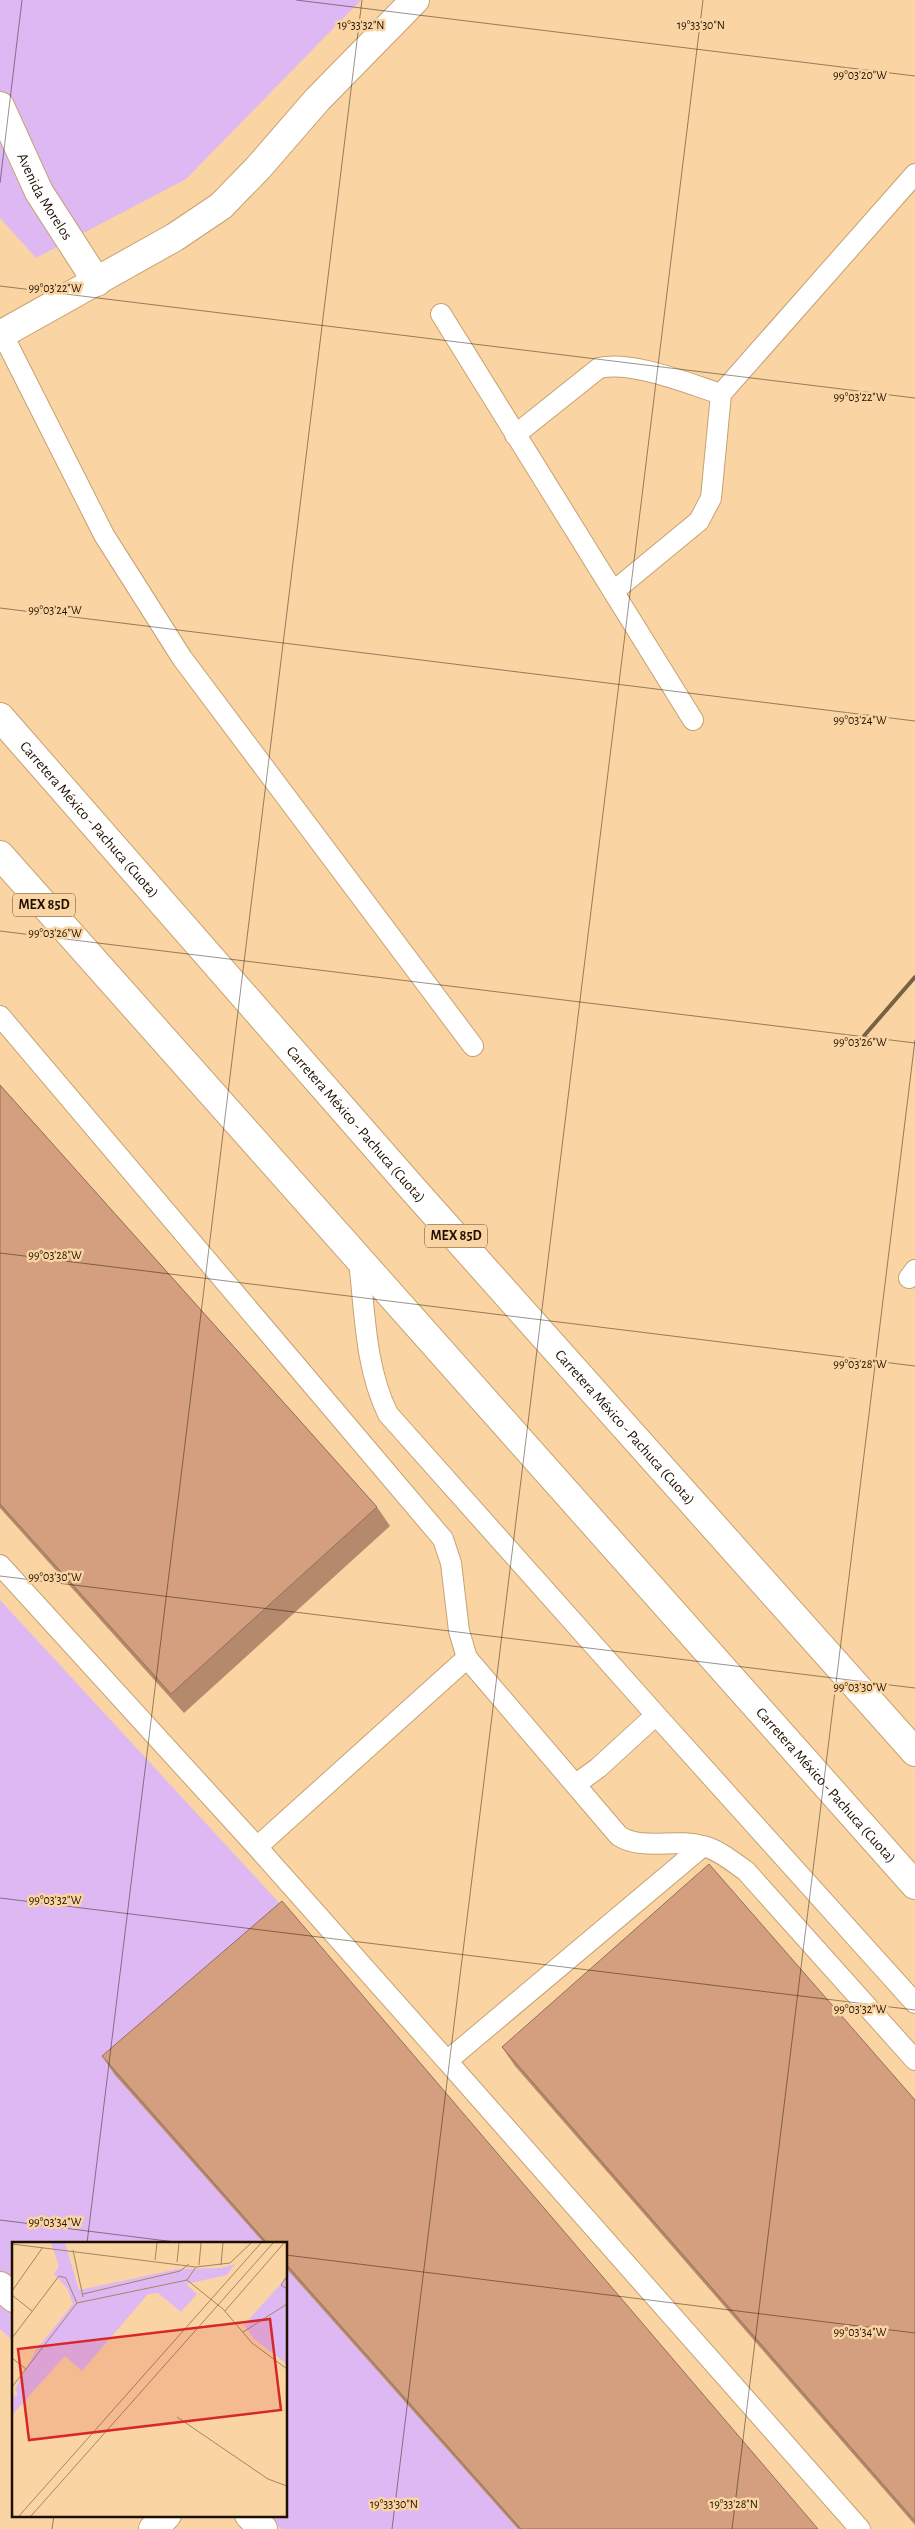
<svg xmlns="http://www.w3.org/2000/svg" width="915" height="2529" viewBox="0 0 915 2529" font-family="'Alegreya Sans',sans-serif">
<rect width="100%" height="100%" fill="#fad4a3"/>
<!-- green -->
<path fill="#deb8f3" d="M 0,0 L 361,0 L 186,179 L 36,258 L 0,218 Z
M 0,1600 L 295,1920 L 115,2075 L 264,2243 L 14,2243 L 14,2342 L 0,2329 Z
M 286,2268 L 518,2529 L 282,2529 L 262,2515 L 286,2515 Z"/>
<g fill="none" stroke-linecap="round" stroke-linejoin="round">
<!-- service casing -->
<g stroke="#c6a272" stroke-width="22">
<path id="service" d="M 441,314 L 693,720
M 2,333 L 104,535 L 182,658 L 473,1046
M 515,435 L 599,368 C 631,360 689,384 721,394
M 614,591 L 699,521 L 711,498 L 721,394 L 915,174
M 0,1016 L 443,1539 L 451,1563 L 459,1631 L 467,1658 L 619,1836 C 643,1851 675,1838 703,1846 C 719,1850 733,1862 746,1871 L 915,2060
M 359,1261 C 365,1313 365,1367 388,1414 L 656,1715
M 909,1278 L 915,1270
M 0,1565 L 257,1847 L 447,2061
M 576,1784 L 598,1768 L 656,1715 L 915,2003
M 703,1846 L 447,2061 L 860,2529
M 257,1847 L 467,1658"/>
</g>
<!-- minor casing -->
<g stroke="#c6a272" stroke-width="30">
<g id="minor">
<path id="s1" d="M 0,106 L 39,192 L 97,282"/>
<path d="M 0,335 L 175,237 L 221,206 L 258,168 L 317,100 L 415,0"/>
<path d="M 153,2529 L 167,2515"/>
</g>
</g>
<!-- tertiary casing -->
<g stroke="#c6a272" stroke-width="30">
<path id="tertiary" d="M 0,2286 L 14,2298
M 249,2515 L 263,2529"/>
</g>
<!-- motorway casing -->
<g stroke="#c6a272" stroke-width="30">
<g id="motorway">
<path id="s2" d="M 0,717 L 412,1188 L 915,1752"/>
<path id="s3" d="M 0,855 L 915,1885"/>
</g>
</g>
<!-- service -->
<use href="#service" stroke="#fff" stroke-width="20"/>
<!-- minor -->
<use href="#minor" stroke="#fff" stroke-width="28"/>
<!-- tertiary -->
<use href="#tertiary" stroke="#fff" stroke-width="28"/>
<!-- motorway -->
<use href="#motorway" stroke="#fff" stroke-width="28"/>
<!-- rail -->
<path stroke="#796144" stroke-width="4" d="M 863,1037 L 915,977"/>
</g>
<!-- wall -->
<path fill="#b5896c" d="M 0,1085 L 377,1507 L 390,1526 L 184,1713 L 0,1508 Z
M 502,2047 L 915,2100 L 915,2525 L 515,2066 Z
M 102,2056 L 818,2529 L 518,2529 L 286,2268 L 286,2243 L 264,2243 L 115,2075 Z"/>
<!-- building -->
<path fill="#d39f7e" stroke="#946f58" d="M 0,1085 L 377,1507 L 171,1694 L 0,1504 Z
M 709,1864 L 915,2100 L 915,2521 L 502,2047 Z
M 282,1901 L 818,2529 L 521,2529 L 286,2264 L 286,2243 L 267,2243 L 102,2056 Z"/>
<!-- ticks -->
<path fill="none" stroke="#1d1001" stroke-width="1" stroke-opacity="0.45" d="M 296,0 L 915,76M 0,183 L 22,0M 0,286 L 915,398M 0,608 L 915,721M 0,931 L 915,1043M 0,1253 L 915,1366M 0,1576 L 915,1688M 0,1898 L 915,2010M 0,2220 L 183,2243M 87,2243 L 362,0M 286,2255 L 915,2333M 52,2529 L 54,2515M 392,2529 L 703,0M 732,2529 L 915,1040"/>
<g text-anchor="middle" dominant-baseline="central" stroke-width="5" stroke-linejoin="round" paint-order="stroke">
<!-- shield labels -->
<g fill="#fad4a3" stroke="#5f4b32" stroke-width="1">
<rect x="13" y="893.5" width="62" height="23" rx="4"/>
<rect x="425" y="1224.5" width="62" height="23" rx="4"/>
</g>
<g font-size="14" font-weight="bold" fill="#1d1001">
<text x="44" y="905">MEX 85D</text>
<text x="456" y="1236">MEX 85D</text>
</g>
<!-- street labels -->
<g font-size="15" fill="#1d1001" stroke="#fad4a3">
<text stroke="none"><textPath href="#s1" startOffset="101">Avenida Morelos</textPath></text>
<text stroke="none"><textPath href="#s2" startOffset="136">Carretera México - Pachuca (Cuota)</textPath></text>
<text stroke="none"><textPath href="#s2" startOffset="541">Carretera México - Pachuca (Cuota)</textPath></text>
<text stroke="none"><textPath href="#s2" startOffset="946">Carretera México - Pachuca (Cuota)</textPath></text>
<text stroke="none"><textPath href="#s3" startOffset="1244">Carretera México - Pachuca (Cuota)</textPath></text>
</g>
</g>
<!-- overview -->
<g transform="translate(12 2242)">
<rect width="275" height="275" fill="#fad4a3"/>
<path d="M 39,1 L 53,1 L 67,48 L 166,27 L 210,26 L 223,22 L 215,33 L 174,42 L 185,52 L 169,70 L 146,51 L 136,52 L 70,129 L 53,114 L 0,173 L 0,156 L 6,152 L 3,148 L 24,108 L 61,62 L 55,46 L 42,32 L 47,24 ZM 275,35 L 275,122 L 242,97 L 232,83 Z" fill="#deb8f3"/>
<path fill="none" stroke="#a28662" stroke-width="1" d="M 0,2 L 184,25M 61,8 L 71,55M 143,18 L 145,1M 165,20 L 167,1M 187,23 L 189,1M 209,23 L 211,1M 184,25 L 218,21 L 239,1M 275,34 L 269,43 L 275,47M 175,38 L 211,67 L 240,101 L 275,127M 175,38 L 184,25M 0,49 L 31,5M 71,52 L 168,29 L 177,22M 0,53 L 20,69M 213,69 L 272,1M 231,90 L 275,62M 0,96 L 47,34 L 54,36 L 65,61M 0,116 L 14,127M 0,145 L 65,61 L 175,38M 165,175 L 256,237 L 275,244M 7,274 L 249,1M 19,274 L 261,1"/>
<path fill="#d62828" fill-opacity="0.15" stroke="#d62828" stroke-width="2.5" d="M 258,77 L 269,168 L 17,198 L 6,107 Z"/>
<rect width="275" height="275" fill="none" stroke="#1d1001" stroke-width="2.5"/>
</g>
<g font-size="12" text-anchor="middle" fill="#1d1001" stroke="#fad4a3" stroke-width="5" stroke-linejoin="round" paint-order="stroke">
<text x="361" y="29">19°33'32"N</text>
<text x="701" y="29">19°33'30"N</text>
<text x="860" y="79">99°03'20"W</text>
<text x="55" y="292">99°03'22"W</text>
<text x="860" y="401">99°03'22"W</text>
<text x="55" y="614">99°03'24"W</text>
<text x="860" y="724">99°03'24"W</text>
<text x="55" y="937">99°03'26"W</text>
<text x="860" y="1046">99°03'26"W</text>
<text x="55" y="1259">99°03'28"W</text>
<text x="860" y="1368">99°03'28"W</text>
<text x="55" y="1581">99°03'30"W</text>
<text x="860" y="1691">99°03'30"W</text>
<text x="55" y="1904">99°03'32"W</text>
<text x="860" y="2013">99°03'32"W</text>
<text x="55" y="2226">99°03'34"W</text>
<text x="860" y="2336">99°03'34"W</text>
<text x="394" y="2508">19°33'30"N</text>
<text x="734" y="2508">19°33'28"N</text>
</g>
</svg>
